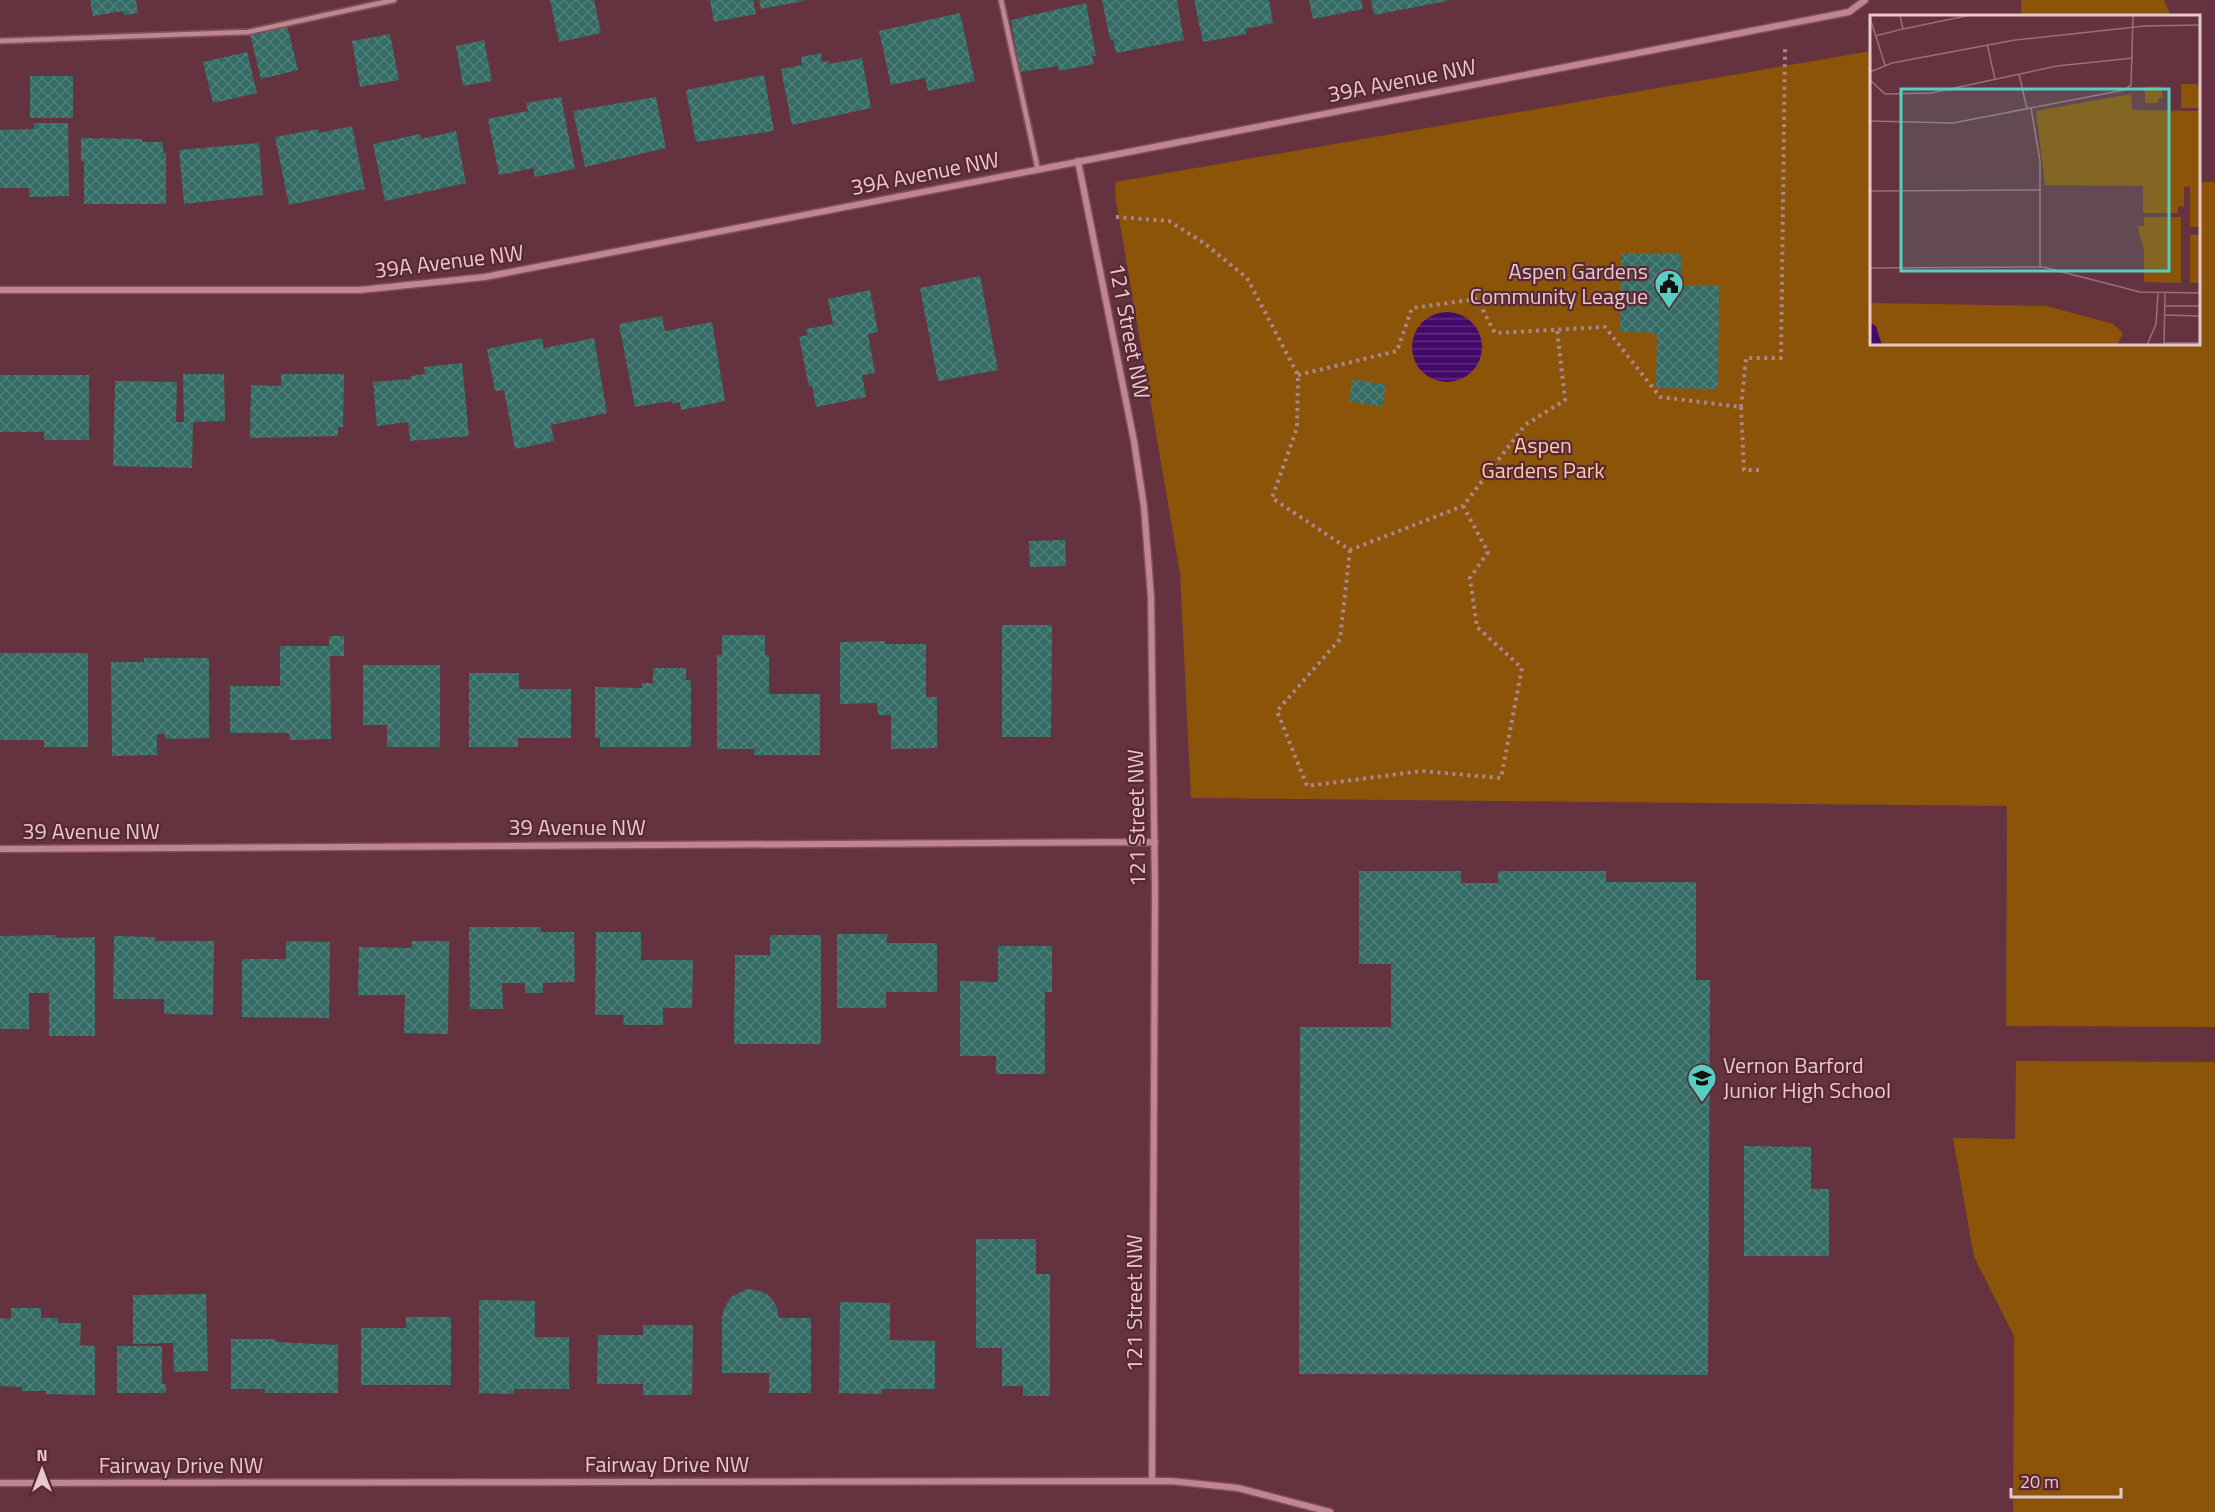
<svg xmlns="http://www.w3.org/2000/svg" width="2215" height="1512" viewBox="0 0 2215 1512" font-family="'Titillium Web',sans-serif">
<defs>
<pattern id="water-rules" width="6" height="5" patternUnits="userSpaceOnUse" patternTransform="scale(1.5)"><rect width="6" height="5" fill="#440a6a"/><path d="M0 2.5h6" fill="none" stroke="#5f2c7e"/></pattern>
<pattern id="building-cross-hatch" width="8" height="8" patternUnits="userSpaceOnUse" patternTransform="scale(1.5)"><rect width="8" height="8" fill="#356c65"/><path d="M0 0l8 8M0 8l8-8" fill="none" stroke="#52807a"/></pattern>
</defs>
<rect width="100%" height="100%" fill="#65333f"/>
<!-- green -->
<path fill="#8b5409" d="M 2021,0 L 2164,0 L 2171,16 L 2021,16 Z
M 1871,51 L 1872,344 L 2198,344 L 2199,182 L 2215,182 L 2215,1027 L 2006,1026 L 2007,806 L 1191,798 L 1180,573 L 1116,201 L 1115,182 Z
M 2016,1061 L 2215,1062 L 2215,1512 L 2013,1512 L 2014,1336 L 1974,1257 L 1953,1138 L 2015,1139 Z"/>
<!-- water -->
<path fill="url(#water-rules)" d="M1412 347a35 35 0 1 1 70 0a35 35 0 1 1-70 0Z"/>
<!-- building -->
<path fill="url(#building-cross-hatch)" d="M 90,0 L 136,0 L 138,13 L 124,15 L 123,11 L 93,16 Z
M 550,0 L 594,0 L 601,33 L 559,42 Z
M 710,0 L 753,0 L 756,14 L 714,22 Z
M 759,0 L 803,0 L 803,1 L 761,9 Z
M 1102,0 L 1177,0 L 1184,40 L 1116,53 L 1113,39 L 1110,40 Z
M 1194,0 L 1269,0 L 1273,23 L 1245,29 L 1246,34 L 1203,42 Z
M 1309,0 L 1361,0 L 1363,9 L 1313,19 Z
M 1371,0 L 1447,0 L 1447,1 L 1374,15 Z
M 1086,3 L 1096,56 L 1092,56 L 1094,64 L 1059,71 L 1058,66 L 1020,72 L 1011,20 Z
M 960,13 L 975,81 L 928,91 L 925,78 L 891,85 L 879,31 Z
M 287,25 L 298,70 L 261,79 L 250,34 Z
M 390,34 L 399,80 L 360,87 L 352,41 Z
M 484,40 L 492,81 L 463,86 L 456,46 Z
M 247,52 L 257,93 L 213,103 L 203,62 Z
M 821,53 L 822,62 L 829,61 L 829,64 L 862,58 L 871,108 L 792,125 L 781,69 L 802,65 L 801,57 Z
M 764,75 L 774,131 L 696,142 L 686,90 Z
M 30,76 L 73,76 L 73,118 L 30,118 Z
M 561,97 L 575,169 L 535,177 L 533,168 L 499,175 L 488,119 L 528,111 L 526,103 Z
M 656,97 L 666,148 L 585,167 L 573,111 Z
M 34,123 L 68,123 L 69,196 L 29,197 L 29,188 L 0,188 L 0,130 L 34,129 Z
M 352,126 L 365,189 L 289,205 L 275,137 L 319,129 L 319,133 Z
M 456,131 L 466,183 L 385,201 L 373,144 L 420,134 L 421,139 Z
M 81,138 L 142,139 L 142,142 L 163,142 L 163,153 L 166,153 L 166,204 L 84,204 L 84,161 L 81,161 Z
M 259,143 L 263,195 L 184,204 L 179,150 Z
M 1621,253 L 1681,254 L 1681,285 L 1719,286 L 1718,389 L 1656,388 L 1657,333 L 1620,332 Z
M 980,276 L 998,370 L 938,381 L 920,288 Z
M 870,290 L 878,332 L 868,334 L 875,373 L 862,375 L 866,397 L 816,407 L 812,386 L 809,387 L 799,337 L 808,335 L 806,329 L 833,324 L 828,299 Z
M 662,316 L 665,331 L 712,322 L 725,401 L 681,410 L 680,402 L 672,404 L 672,401 L 635,407 L 619,324 Z
M 542,338 L 544,348 L 594,338 L 607,413 L 551,425 L 554,441 L 515,449 L 504,390 L 495,391 L 487,349 Z
M 462,363 L 469,436 L 410,441 L 408,422 L 377,426 L 373,382 L 411,379 L 411,376 L 425,374 L 424,367 Z
M 183,374 L 224,374 L 225,421 L 193,422 L 192,468 L 113,466 L 115,381 L 177,382 L 176,422 L 184,422 Z
M 281,374 L 344,374 L 343,427 L 338,427 L 338,436 L 250,438 L 251,385 L 281,386 Z
M 0,375 L 89,375 L 89,440 L 44,440 L 44,432 L 0,432 Z
M 1353,379 L 1386,385 L 1382,407 L 1349,401 Z
M 1065,540 L 1066,566 L 1030,567 L 1029,541 Z
M 1002,625 L 1052,625 L 1051,737 L 1002,737 Z
M 722,635 L 765,635 L 765,655 L 769,655 L 769,694 L 820,694 L 820,755 L 754,755 L 754,749 L 717,749 L 717,655 L 722,655 Z
M 329,636 L 344,636 L 344,656 L 330,656 L 331,739 L 289,740 L 289,733 L 230,733 L 230,686 L 280,686 L 280,646 L 329,646 Z
M 885,641 L 885,644 L 926,644 L 926,697 L 937,697 L 937,748 L 891,749 L 891,715 L 878,715 L 877,703 L 840,704 L 840,642 Z
M 0,653 L 88,653 L 88,747 L 44,747 L 44,740 L 0,740 Z
M 144,658 L 209,658 L 209,738 L 165,739 L 165,734 L 157,734 L 157,755 L 112,756 L 111,662 L 144,662 Z
M 363,665 L 440,665 L 440,747 L 387,747 L 387,725 L 363,725 Z
M 653,668 L 686,668 L 686,680 L 691,680 L 691,747 L 600,747 L 600,738 L 595,738 L 595,687 L 642,688 L 642,683 L 653,683 Z
M 469,673 L 519,673 L 519,689 L 571,689 L 571,738 L 518,738 L 518,747 L 469,747 Z
M 1359,871 L 1461,871 L 1461,883 L 1498,883 L 1498,871 L 1606,871 L 1606,882 L 1696,882 L 1696,980 L 1710,980 L 1708,1375 L 1299,1374 L 1300,1027 L 1391,1027 L 1391,964 L 1359,964 Z
M 469,927 L 541,927 L 541,932 L 574,932 L 575,982 L 543,983 L 543,993 L 525,993 L 525,983 L 502,983 L 503,1009 L 470,1009 Z
M 596,932 L 641,932 L 641,960 L 693,960 L 692,1008 L 663,1008 L 663,1025 L 623,1025 L 624,1015 L 595,1015 Z
M 837,934 L 887,934 L 887,943 L 937,943 L 937,992 L 886,992 L 886,1008 L 837,1008 Z
M 56,935 L 56,938 L 95,937 L 95,1036 L 49,1036 L 49,993 L 29,993 L 29,1029 L 0,1029 L 0,936 Z
M 770,935 L 821,935 L 821,1044 L 734,1044 L 735,955 L 770,955 Z
M 114,936 L 155,937 L 155,941 L 214,941 L 213,1015 L 164,1014 L 164,999 L 113,999 Z
M 286,941 L 330,942 L 329,1018 L 242,1017 L 242,959 L 286,959 Z
M 412,941 L 449,941 L 448,1034 L 404,1033 L 405,995 L 358,995 L 359,947 L 412,948 Z
M 998,946 L 1052,946 L 1052,992 L 1045,992 L 1045,1074 L 996,1074 L 996,1056 L 960,1056 L 960,981 L 998,982 Z
M 1744,1146 L 1811,1147 L 1811,1189 L 1829,1189 L 1829,1256 L 1744,1256 Z
M 976,1239 L 1036,1239 L 1036,1274 L 1050,1274 L 1050,1396 L 1023,1396 L 1023,1386 L 1002,1386 L 1002,1348 L 976,1348 Z
M 747,1289 L 760,1291 L 768,1295 L 776,1305 L 779,1318 L 811,1318 L 811,1393 L 769,1393 L 769,1373 L 722,1373 L 722,1318 L 724,1309 L 731,1297 Z
M 206,1294 L 208,1371 L 174,1372 L 173,1343 L 133,1344 L 133,1295 Z
M 479,1300 L 535,1301 L 535,1337 L 569,1337 L 569,1389 L 514,1389 L 514,1394 L 479,1393 Z
M 840,1302 L 890,1303 L 890,1340 L 935,1341 L 935,1389 L 882,1389 L 882,1394 L 839,1393 Z
M 11,1308 L 41,1308 L 41,1318 L 58,1318 L 58,1323 L 81,1323 L 80,1345 L 95,1346 L 95,1395 L 46,1394 L 46,1391 L 22,1391 L 22,1387 L 0,1386 L 0,1318 L 11,1319 Z
M 406,1317 L 451,1317 L 451,1385 L 361,1385 L 361,1328 L 406,1328 Z
M 643,1325 L 693,1325 L 692,1395 L 643,1395 L 643,1384 L 597,1384 L 598,1335 L 643,1335 Z
M 231,1339 L 276,1339 L 276,1342 L 338,1345 L 338,1393 L 265,1393 L 265,1389 L 231,1389 Z
M 117,1346 L 162,1346 L 162,1384 L 166,1384 L 166,1393 L 117,1393 Z"/>
<g fill="none" stroke-linecap="round" stroke-linejoin="round">
<!-- service casing -->
<g stroke="#7b515b" stroke-width="8">
<path id="service" d="M 1001,0 L 1038,170
M 0,41 L 248,32 L 394,0"/>
</g>
<!-- minor casing -->
<g stroke="#7b515b" stroke-width="9">
<path id="minor" d="M 1078,161 L 1134,441 L 1144,507 L 1151,597 L 1155,890 L 1152,1481
M 0,290 L 360,290 L 485,277 L 1849,12 L 1865,0
M 0,849 L 1155,842
M 0,1483 L 1171,1481 L 1238,1488 L 1330,1512"/>
</g>
<!-- path -->
<path stroke="#ac858d" stroke-width="4" stroke-dasharray="3 4.5" stroke-linecap="butt" d="M 1116,217 L 1169,221 L 1204,243 L 1247,278 L 1298,375 L 1297,428 L 1272,498 L 1350,550 L 1463,506 L 1525,425 L 1565,400 L 1557,329
M 1298,375 L 1397,351 L 1412,308 L 1477,299 L 1495,333 L 1605,327 L 1660,397 L 1741,407 L 1744,470 L 1759,470
M 1741,407 L 1746,358 L 1781,358 L 1785,48
M 1350,550 L 1340,639 L 1277,711 L 1307,786 L 1422,771 L 1501,778 L 1522,668 L 1477,627 L 1470,578 L 1488,552 L 1463,506"/>
<!-- service -->
<use href="#service" stroke="#c08591" stroke-width="4.5"/>
<!-- minor -->
<use href="#minor" stroke="#c08591" stroke-width="6"/>
</g>
<!-- icons -->
<defs>
<g id="civic-pin" transform="scale(1.5)"><path d="M0 17L-7.5 6A9.5 9.5 0 1 1 7.5 6Z" fill="#57cec1" stroke="#592834"/><path d="M-.6-6.5H3V-4.5H.6V-3L4-1V1h2V6H-6V1h2V-1L-.6-3ZM-1.2 2.5V6h2.4V2.5Z" fill="#111"/></g>
<g id="school-pin" transform="scale(1.5)"><path d="M0 17L-7.5 6A9.5 9.5 0 1 1 7.5 6Z" fill="#57cec1" stroke="#592834"/><path d="M0-5L7-2L0 1L-7-2ZM-4 1L0 2.5L4 1V4Q0 6-4 4Z" fill="#111"/></g>
</defs>
<g fill-rule="evenodd">
<use href="#civic-pin" x="1669" y="284"/>
<use href="#school-pin" x="1702" y="1078"/>
</g>
<g text-anchor="middle" dominant-baseline="central" stroke-width="4.5" stroke-linejoin="round" paint-order="stroke">
<!-- street labels -->
<g font-size="22" fill="#e7c8cd" stroke="#592834">
<text transform="translate(1402 80) rotate(-11)">39A Avenue NW</text>
<text transform="translate(925 173) rotate(-11)">39A Avenue NW</text>
<text transform="translate(449 261) rotate(-7)">39A Avenue NW</text>
<text transform="translate(1130 331) rotate(79)">121 Street NW</text>
<text transform="translate(1136 818) rotate(-91)">121 Street NW</text>
<text x="577" y="827">39 Avenue NW</text>
<text x="91" y="831">39 Avenue NW</text>
<text transform="translate(1134 1303) rotate(-90)">121 Street NW</text>
<text x="667" y="1464">Fairway Drive NW</text>
<text x="181" y="1465">Fairway Drive NW</text>
</g>
<!-- poi labels -->
<g font-size="22" fill="#e7c8cd" stroke="#592834" text-anchor="end">
<text x="1648" y="271">Aspen Gardens<tspan x="1648" dy="25">Community League</tspan></text>
<text x="1723" y="1065" text-anchor="start">Vernon Barford<tspan x="1723" dy="25">Junior High School</tspan></text>
</g>
<!-- park labels -->
<g font-size="22" fill="#f8cea6" stroke="#592834">
<text x="1543" y="445">Aspen<tspan x="1543" dy="25">Gardens Park</tspan></text>
</g>
</g>
<!-- overview -->
<g transform="translate(1870 15)">
<rect width="330" height="330" fill="#65333f"/>
<path d="M 311,69 L 330,69 L 330,93 L 311,93 ZM 291,71 L 293,83 L 289,83 L 287,88 L 275,88 L 275,72 ZM 261,79 L 262,95 L 330,96 L 330,212 L 320,212 L 320,171 L 314,172 L 314,192 L 308,191 L 308,198 L 273,198 L 273,171 L 175,170 L 166,96 ZM 274,202 L 311,202 L 311,268 L 274,267 L 274,235 L 267,211 L 274,211 ZM 320,220 L 330,220 L 330,268 L 320,268 ZM 0,288 L 177,291 L 243,309 L 253,318 L 247,330 L 0,330 Z" fill="#8b5409"/>
<path d="M 0,308 L 6,311 L 12,330 L 0,330 Z" fill="#440a6a"/>
<path fill="none" stroke="#996f78" stroke-width="1.5" d="M 0,3 L 15,50M 33,14 L 101,0M 5,21 L 33,14 L 30,0M 117,29 L 125,64M 0,57 L 22,48 L 145,25 L 275,11 L 330,10M 149,59 L 157,94M 0,65 L 15,79 L 61,78 L 187,51 L 263,43M 161,93 L 170,146 L 170,252M 0,106 L 83,108 L 254,75 L 261,70 L 263,0M 0,176 L 171,175M 0,253 L 173,252 L 270,277 L 330,278M 294,291 L 330,291M 294,300 L 330,301M 294,328 L 330,328M 277,330 L 286,309 L 288,278M 294,330 L 295,278"/>
<path fill="#57cec1" fill-opacity="0.15" stroke="#57cec1" stroke-width="3" d="M 31,74 L 299,74 L 299,256 L 31,256 Z"/>
<rect width="330" height="330" fill="none" stroke="#e7c8cd" stroke-width="3"/>
</g>
<!-- north arrow -->
<g transform="translate(42 1470)" stroke="#592834" stroke-width="4.5" paint-order="stroke">
<path d="M0-4.5L10 22L0 15L-10 22Z" fill="#e7c8cd"/>
<text y="-9" font-size="16" font-weight="bold" text-anchor="middle" fill="#e7c8cd">N</text>
</g>
<!-- scale -->
<path d="M2011 1488v9h110v-9" fill="none" stroke="#e7c8cd" stroke-width="3"/>
<text x="2020" y="1488" font-size="18" fill="#e7c8cd" stroke="#592834" stroke-width="4.5" paint-order="stroke">20 m</text>
</svg>
